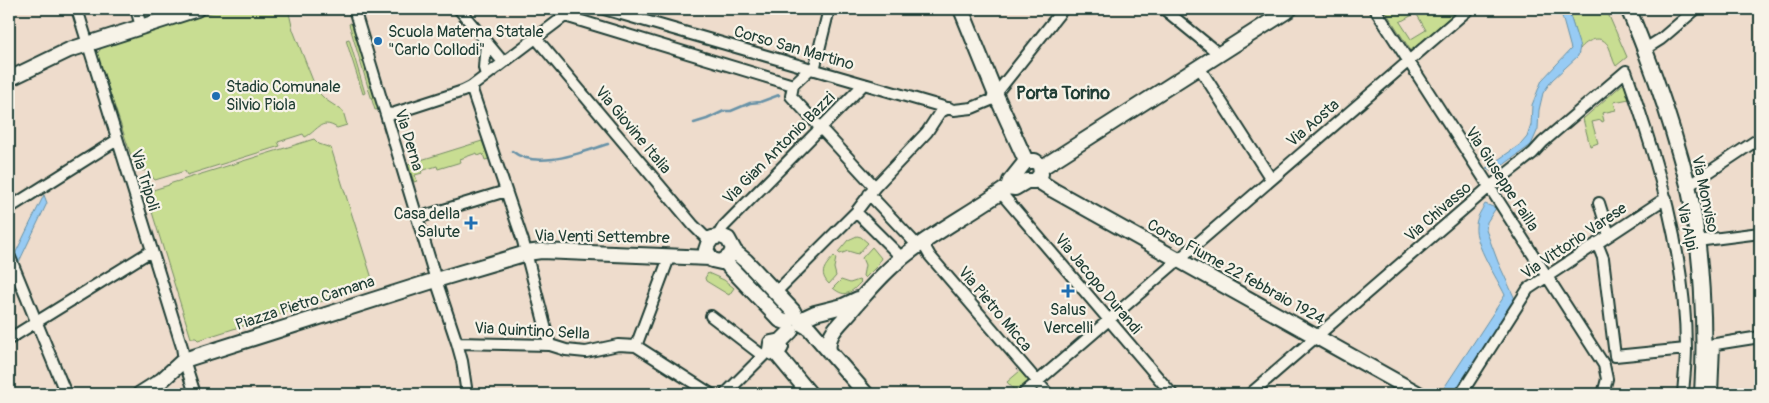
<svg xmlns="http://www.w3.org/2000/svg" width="1769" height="403" viewBox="0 0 1769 403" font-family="Pangolin,sans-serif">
<rect width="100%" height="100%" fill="#eedccc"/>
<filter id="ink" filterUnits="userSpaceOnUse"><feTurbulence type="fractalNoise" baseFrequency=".02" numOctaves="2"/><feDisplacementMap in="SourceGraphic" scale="10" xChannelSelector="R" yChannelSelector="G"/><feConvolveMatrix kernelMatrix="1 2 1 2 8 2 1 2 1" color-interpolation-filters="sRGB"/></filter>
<g filter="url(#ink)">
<!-- green -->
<path fill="#c8dd92" stroke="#748d63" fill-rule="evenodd" d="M 223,9 L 288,9 L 293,30 L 317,91 L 326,100 L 343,111 L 347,125 L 337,128 C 320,117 317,132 305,137 L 303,134 L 278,142 L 280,146 L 187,175 L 185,171 L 155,180 L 147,171 L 136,170 L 97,54 L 102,47 Z
M 1384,9 L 1454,9 L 1456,12 L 1411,51 ZM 1416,13 L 1426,30 L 1411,39 L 1400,22 Z
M 1568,9 L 1606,9 L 1627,57 L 1616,66 C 1612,60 1612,53 1609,47 C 1602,33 1587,40 1580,49 Z
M 353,23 L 380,109 L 375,110 L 349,24 Z
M 349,39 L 365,93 L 363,94 L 346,40 Z
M 1624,83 L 1629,99 L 1614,102 L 1616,110 L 1602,113 L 1604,121 L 1602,122 L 1601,120 L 1592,122 L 1598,143 L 1590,146 L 1583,119 Z
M 314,139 L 319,144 L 331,148 L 374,285 L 198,340 L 196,338 L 191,338 L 147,196 L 153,193 L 153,190 L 169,185 L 169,184 Z
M 482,141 L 489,159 L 485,160 L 483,154 L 478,156 L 477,153 L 460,159 L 461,162 L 438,169 L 437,166 L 421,171 L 422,173 L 415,175 L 417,181 L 414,182 L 408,164 Z
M 857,236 L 861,237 L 868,243 L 858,254 L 848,251 L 840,254 L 838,252 L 848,240 Z
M 872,247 L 881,258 L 877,266 L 865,278 L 863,276 L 865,265 L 862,258 Z
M 834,256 L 836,258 L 834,268 L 836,276 L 829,284 C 818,273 825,266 834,256 Z
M 708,273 L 724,280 L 734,288 L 729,295 L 706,281 L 705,278 Z
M 841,280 L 850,283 L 859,280 L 861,282 C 851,292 846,299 833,288 Z
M 1020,371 L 1030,382 L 1017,393 L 1007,382 Z"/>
<!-- water -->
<path fill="#97cbf4" stroke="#6792a7" d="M 1560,9 L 1568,9 L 1580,47 L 1578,56 L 1552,80 L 1543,93 L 1539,110 L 1538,129 L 1531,145 L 1495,171 L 1486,168 L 1521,144 L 1527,137 L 1531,125 L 1532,105 L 1542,80 L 1571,49 Z
M 44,195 L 47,203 L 9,283 L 9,270 L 16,252 Z
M 1485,204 L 1496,208 L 1487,222 L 1486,230 L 1498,262 L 1515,299 L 1456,394 L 1440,394 L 1505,295 C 1497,278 1474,244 1476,226 C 1476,218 1481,211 1485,204 Z"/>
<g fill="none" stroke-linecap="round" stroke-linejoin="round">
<!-- stream -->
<path stroke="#6792a7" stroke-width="2.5" d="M 694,123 L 707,119 L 724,111 L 731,111 L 750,103 L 760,102 L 779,95
M 512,151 C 536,171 582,152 608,144"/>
<!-- street casing -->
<g stroke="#1f3d34" stroke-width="14">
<path id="street" d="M 77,9 L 182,347 L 184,360 L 195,394
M 136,9 L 141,26
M 354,9 L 436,280 L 457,343 L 462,361 L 467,394
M 459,9 L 503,62
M 604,9 L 954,110 L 972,108 L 991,100 L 1063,9
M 1164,9 L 1219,54
M 1375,9 L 1604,365 L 1607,379 L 1603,394
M 565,16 L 793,85
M 535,37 L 693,225 L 704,236 L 712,238
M 486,42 L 484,68 L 486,75
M 1645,49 L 1661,39 L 1696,9
M 1199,67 L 1271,179
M 810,69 L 793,85 L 791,96 L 875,187
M 814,70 L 829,9
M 471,87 L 523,241 L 550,345
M 386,113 L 392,114 L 463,91 L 471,87 L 574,9
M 1688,186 L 1760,138
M 1001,193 L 1172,394
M 869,194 L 918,246
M 1599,203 L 1609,235
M 9,208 L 117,140
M 856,212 L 902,258
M 417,218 L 506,191
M 721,236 L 720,232 L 723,227 L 864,84
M 926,241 L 926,249 L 930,256 L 1048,394
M 1697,241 L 1760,233
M 1597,243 L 1603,258 L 1615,356
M 9,255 L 66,394
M 776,292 L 856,212 L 875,187 L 927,132 L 940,112 L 949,108
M 711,316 L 763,356
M 9,339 L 151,251
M 457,343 L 550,345 L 566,350 L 586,352 L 618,345 L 636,346 L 711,394
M 636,346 L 670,255
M 1703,346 L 1760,337
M 1615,356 L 1686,349
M 725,394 L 767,352
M 1023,394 L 1469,9
M 1250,394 L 1487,189 L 1533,153 L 1543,142 L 1626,71 C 1657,160 1686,253 1686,349 C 1686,364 1684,379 1683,394
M 1461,394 L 1528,289 L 1666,198
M 1712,394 L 1714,345"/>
</g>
<!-- secondary casing -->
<g stroke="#1f3d34" stroke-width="18">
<path id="secondary" d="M 961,9 L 996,95 L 1026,161
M 1628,9 C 1639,32 1647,56 1656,80 C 1668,114 1679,150 1688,185 C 1702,248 1706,330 1702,394
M 9,79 L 69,50 L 197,9
M 1041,168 L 1290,9
M 1037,180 L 1053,190 L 1419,394
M 733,249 L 730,256 L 721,262 L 712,260 L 706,250 L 708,244 L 712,238 L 721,236 L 728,239 L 735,252 L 746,261 L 793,311 L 796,317
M 724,261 L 780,320 L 788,323
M 800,320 L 815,313 L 843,306 L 858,299
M 802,324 L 809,328 L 866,394
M 779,343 L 776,342 L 771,343 L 770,350 L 773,353 L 776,353 L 810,394
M 829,351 C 826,334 840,324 850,312 C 866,293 883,273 903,257 C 934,232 975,211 1008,187 L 1010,181 L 1026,161 L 1035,161 L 1040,165 L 1041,174 L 1035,181 L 1027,181 L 1015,188 L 1008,187
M 778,352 L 781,347 L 779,343 L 791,331
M 140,394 L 162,380 L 184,360 L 436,280 L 527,253 L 541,251 L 710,258"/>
</g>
<!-- street -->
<use href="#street" stroke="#f7f3e8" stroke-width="10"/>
<!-- secondary -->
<use href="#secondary" stroke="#f7f3e8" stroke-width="14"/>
</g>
</g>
<!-- markers -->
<g fill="#1f6fb2" stroke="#f7f3e8" stroke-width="2">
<circle cx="378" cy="41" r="5"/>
<circle cx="216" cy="96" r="5"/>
<path d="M468.5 215.5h5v5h5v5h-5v5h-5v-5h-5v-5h5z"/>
<path d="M1065.5 283.5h5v5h5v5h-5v5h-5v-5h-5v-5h5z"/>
</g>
<g text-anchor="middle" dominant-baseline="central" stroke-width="4.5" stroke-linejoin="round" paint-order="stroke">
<!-- poi labels -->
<g font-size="16" fill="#1f3d34" stroke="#f7f3e8" text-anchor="start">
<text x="388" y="32">Scuola Materna Statale<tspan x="388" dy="18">"Carlo Collodi"</tspan></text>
<text x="226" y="87">Stadio Comunale<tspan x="226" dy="18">Silvio Piola</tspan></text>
<text x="460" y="214" text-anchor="end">Casa della<tspan x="460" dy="18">Salute</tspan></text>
<text x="1068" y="310" text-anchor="middle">Salus<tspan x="1068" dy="18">Vercelli</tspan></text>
</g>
<!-- street labels -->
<g font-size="16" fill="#1f3d34" stroke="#f7f3e8">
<text transform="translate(794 48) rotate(16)">Corso San Martino</text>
<text transform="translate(1313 123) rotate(-41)">Via Aosta</text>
<text transform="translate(633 130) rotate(50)">Via Giovine Italia</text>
<text transform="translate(409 140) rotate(73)">Via Derna</text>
<text transform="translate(779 148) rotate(-45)">Via Gian Antonio Bazzi</text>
<text transform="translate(1502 179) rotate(57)">Via Giuseppe Failla</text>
<text transform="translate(145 180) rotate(73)">Via Tripoli</text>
<text transform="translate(1705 194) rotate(78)">Via Monviso</text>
<text transform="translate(1438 212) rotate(-41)">Via Chivasso</text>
<text transform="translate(1687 227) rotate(78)">Via Alpi</text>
<text transform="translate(602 237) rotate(1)">Via Venti Settembre</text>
<text transform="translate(1574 241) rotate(-34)">Via Vittorio Varese</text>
<text transform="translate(1236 272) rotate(29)">Corso Fiume 22 febbraio 1924</text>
<text transform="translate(1098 284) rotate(50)">Via Jacopo Durandi</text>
<text transform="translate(305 303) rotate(-18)">Piazza Pietro Camana</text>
<text transform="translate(995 309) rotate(50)">Via Pietro Micca</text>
<text transform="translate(532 331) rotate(3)">Via Quintino Sella</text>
</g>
<!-- neighbourhood labels -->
<g font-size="18" font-weight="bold" fill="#1f3d34" stroke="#f7f3e8">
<text x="1063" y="93">Porta Torino</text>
</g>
</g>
<!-- margin -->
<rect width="1769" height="403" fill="none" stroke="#f7f3e8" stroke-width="30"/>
<rect x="15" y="15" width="1739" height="373" fill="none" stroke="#1f3d34" stroke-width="2" filter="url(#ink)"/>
</svg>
